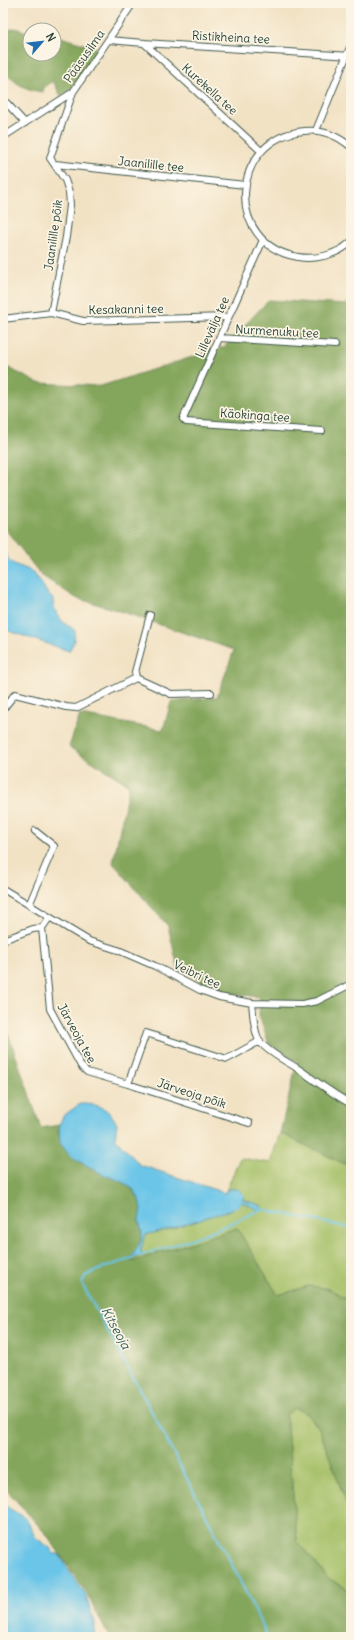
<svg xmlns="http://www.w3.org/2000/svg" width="354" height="1640" viewBox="0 0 354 1640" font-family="Delius,sans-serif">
<rect width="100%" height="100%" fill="#fcf5e5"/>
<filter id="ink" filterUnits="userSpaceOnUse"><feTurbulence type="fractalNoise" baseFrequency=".025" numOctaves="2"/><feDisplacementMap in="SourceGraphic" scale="8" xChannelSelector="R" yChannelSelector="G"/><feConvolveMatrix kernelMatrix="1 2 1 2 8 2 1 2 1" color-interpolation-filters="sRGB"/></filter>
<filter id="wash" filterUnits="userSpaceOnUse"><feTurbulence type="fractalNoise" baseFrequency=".012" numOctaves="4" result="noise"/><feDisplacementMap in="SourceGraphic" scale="16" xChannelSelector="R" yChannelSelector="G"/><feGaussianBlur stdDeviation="0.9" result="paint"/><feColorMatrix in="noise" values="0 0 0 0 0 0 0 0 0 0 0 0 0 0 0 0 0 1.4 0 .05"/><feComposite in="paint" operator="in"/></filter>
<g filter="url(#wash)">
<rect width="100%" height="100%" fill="#f2e2c4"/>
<!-- green -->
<path fill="#a6c067" stroke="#627e4e" d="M 280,1133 L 351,1167 L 351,1302 L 330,1289 L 309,1286 L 278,1295 L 237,1228 L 130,1262 L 131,1259 L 141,1256 L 141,1249 L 145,1235 L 170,1229 L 235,1208 L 242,1202 L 262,1206 L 225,1193 L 240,1158 L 270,1163 Z
M 294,1408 L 306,1413 L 319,1428 L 351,1516 L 351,1591 L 328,1578 L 297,1541 L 286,1415 Z"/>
<!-- forest -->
<path fill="#84a65c" stroke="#527248" d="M 15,28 L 30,33 L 30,54 L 54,54 L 54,35 L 100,49 L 70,90 L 61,96 L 53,81 L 43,88 L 43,92 C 34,91 24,88 17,83 C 13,80 11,77 6,75 L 3,67 L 3,32 Z
M 269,300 L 344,305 L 351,302 L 351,1167 L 280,1133 L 297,1062 L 269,1044 L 259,1016 L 260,997 L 220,992 L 178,968 L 168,926 L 113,863 L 129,785 L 69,747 L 80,715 L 163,730 L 171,702 L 217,697 L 234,650 L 120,611 L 76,598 L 41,575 L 3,526 L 3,365 L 38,383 L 101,386 L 224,347 Z
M 3,1019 L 41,1128 L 59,1125 L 58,1134 L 104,1175 L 123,1182 L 133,1190 L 139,1199 L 141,1209 L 139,1220 L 142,1233 L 141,1241 L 131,1262 L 237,1228 L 278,1295 L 309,1286 L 330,1289 L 351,1302 L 351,1516 L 319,1428 L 306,1413 L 294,1408 L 286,1415 L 297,1541 L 328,1578 L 351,1591 L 351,1637 L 109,1637 L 87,1594 L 47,1535 L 3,1486 Z"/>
<!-- water -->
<path fill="#6ac5e8" stroke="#44818e" d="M 3,546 C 9,571 21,562 34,574 C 42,581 45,593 53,599 C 52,608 59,620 67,625 C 70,627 72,627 75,631 L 74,642 L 69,651 L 6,630 L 3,628 Z
M 80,1104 C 99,1104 108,1107 117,1124 L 115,1138 L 140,1165 L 225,1193 L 228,1189 L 238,1189 L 244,1195 L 243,1200 L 262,1206 L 259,1210 L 242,1202 L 236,1208 L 169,1229 L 145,1235 L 141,1249 L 141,1256 L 131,1259 L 141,1241 L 142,1233 L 139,1220 L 141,1209 L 139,1199 L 134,1190 L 123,1182 L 104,1175 L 70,1156 L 60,1143 L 59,1125 L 63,1116 Z
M 3,1502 L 10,1509 L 26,1518 L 35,1537 L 50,1548 L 54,1554 L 59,1554 L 69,1571 L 85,1594 L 95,1623 L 94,1637 L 3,1637 Z"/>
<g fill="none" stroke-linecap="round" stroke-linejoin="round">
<!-- stream -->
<path stroke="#6ac5e8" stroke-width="2" d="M 139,1256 C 181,1243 223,1229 261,1209 L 351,1228
M 133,1258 L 103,1268 L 85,1276 L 82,1284 L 153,1414 L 229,1559 L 268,1637"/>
</g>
</g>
<g filter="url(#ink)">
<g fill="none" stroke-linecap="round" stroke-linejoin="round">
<!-- minor casing -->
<g stroke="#3f564a" stroke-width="8">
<path id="minor" d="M 109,40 L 144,43 L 351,56
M 144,43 L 261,151
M 3,99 L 25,123
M 317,131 L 317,128 L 351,45
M 3,137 L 73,92 L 133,3
M 351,147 C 338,136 321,129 304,131 C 229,138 224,245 298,257 C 316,260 337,255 351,242
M 55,164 L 245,185
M 263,240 L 183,419 L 186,422 L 322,431
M 51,313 L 66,237 L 70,205 L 69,192 L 65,180 L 50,158 L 73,92
M 3,319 L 51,313 L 83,321 L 228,317
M 219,338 L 335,345
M 136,678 L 135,672 L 150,615
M 3,709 L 15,694 L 66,707 L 76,708 L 136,678 L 171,694 L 211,693
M 3,889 L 89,941 L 118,950 L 155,966 L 200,990 L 219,997 L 252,1003 C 253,1013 254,1034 260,1042 C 271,1055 287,1061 300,1070 C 317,1082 333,1094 351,1104
M 29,905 L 54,846 L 35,831
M 42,928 L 50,1009 L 81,1066 L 87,1072 L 128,1084 L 146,1033 L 227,1059 L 260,1041
M 3,940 L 33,929 L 42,928 L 49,918
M 252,1003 L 302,1004 L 317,1001 L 351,984
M 128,1084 L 249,1123"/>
</g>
<!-- minor -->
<use href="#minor" stroke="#fff" stroke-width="6"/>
</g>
</g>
<g text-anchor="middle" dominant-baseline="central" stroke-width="3.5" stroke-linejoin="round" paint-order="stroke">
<!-- street labels -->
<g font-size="12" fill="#1f3d34" stroke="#fcf5e5">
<text transform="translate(231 37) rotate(3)">Ristikheina tee</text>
<text transform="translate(84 56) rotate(-55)">Pääsusilma</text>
<text transform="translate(210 89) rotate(42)">Kurekella tee</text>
<text transform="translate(151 164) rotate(6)">Jaanilille tee</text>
<text transform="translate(53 235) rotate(-82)">Jaanilille põik</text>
<text transform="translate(126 309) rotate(-1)">Kesakanni tee</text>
<text transform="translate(212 327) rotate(-66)">Lillevälja tee</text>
<text transform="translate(277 331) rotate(3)">Nurmenuku tee</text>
<text transform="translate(255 415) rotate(4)">Käokinga tee</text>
<text transform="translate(197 974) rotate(25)">Veibri tee</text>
<text transform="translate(77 1033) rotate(61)">Järveoja tee</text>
<text transform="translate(192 1093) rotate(18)">Järveoja põik</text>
</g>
<!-- water labels -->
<g font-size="13" font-style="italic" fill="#325f61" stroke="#fcf5e5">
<text transform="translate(116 1328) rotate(61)">Kitseoja</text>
</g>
</g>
<!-- margin -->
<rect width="354" height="1640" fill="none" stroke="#fcf5e5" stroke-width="16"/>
<!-- north arrow -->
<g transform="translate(42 42) rotate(62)"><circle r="19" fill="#fcf5e5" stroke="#a4ab9e"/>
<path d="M0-3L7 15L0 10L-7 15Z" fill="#1f6fb2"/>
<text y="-6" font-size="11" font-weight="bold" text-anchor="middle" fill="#1f3d34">N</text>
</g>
</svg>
